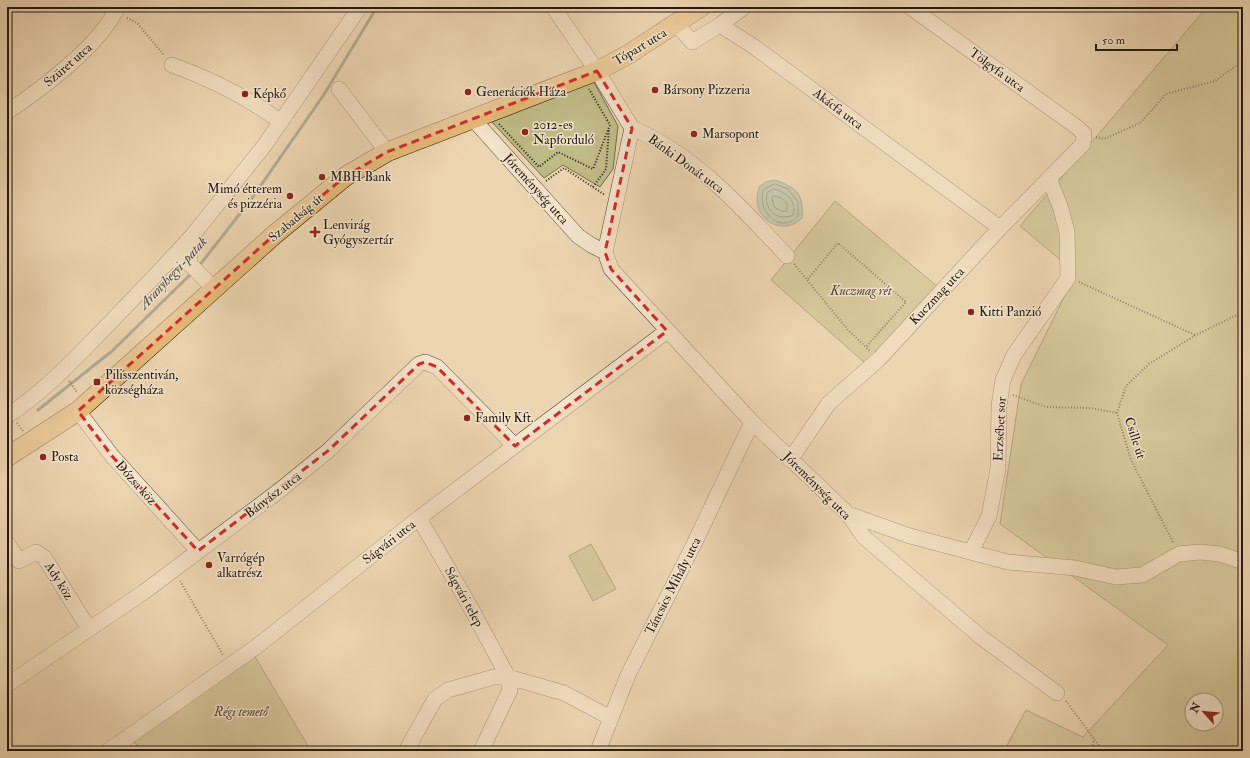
<svg xmlns="http://www.w3.org/2000/svg" width="1250" height="758" viewBox="0 0 1250 758" font-family="'IM FELL Double Pica',serif">
<rect width="100%" height="100%" fill="#ecd6b1"/>
<filter id="stains"><feTurbulence type="fractalNoise" baseFrequency=".005" numOctaves="4"/><feColorMatrix values="0 0 0 0 .2 0 0 0 0 .09 0 0 0 0 .02 0 0 0 .5 -.17"/></filter>
<radialGradient id="worn" r=".72"><stop offset=".6" stop-color="#630" stop-opacity="0"/><stop offset="1" stop-color="#630" stop-opacity=".3"/></radialGradient>
<!-- green -->
<path fill="#bfbc87" stroke="#726a4d" fill-rule="evenodd" d="M 1207,7 L 1243,7 L 1243,751 L 1004,751 L 1026,710 L 1083,737 L 1168,645 L 1000,524 L 1021,384 L 1076,273 L 1020,226 ZM 1192,700 L 1216,700 L 1216,724 L 1192,724 Z
M 594,82 L 618,126 L 613,169 L 600,187 L 563,165 L 544,178 L 492,122 Z
M 835,201 L 938,287 L 865,363 L 771,280 Z
M 591,544 L 616,589 L 593,601 L 569,556 Z
M 254,655 L 311,751 L 140,751 L 133,739 Z"/>
<!-- water -->
<path fill="#99b9ac" stroke="#6b796f" d="M 775,180 C 797,188 804,194 802,218 C 788,233 763,226 758,206 C 756,200 758,193 759,187 L 766,182 Z"/>
<g fill="none" stroke-linecap="round" stroke-linejoin="round">
<!-- shore -->
<path stroke="#5f6860" stroke-width="1" d="M 775,184 L 788,189 L 798,202 L 798,216 C 780,235 757,212 763,190 Z
M 774,189 C 787,193 797,201 793,215 C 778,222 763,210 767,193 Z
M 774,196 L 781,198 L 787,203 L 787,211 L 781,211 L 774,207 L 772,198 Z"/>
<!-- stream -->
<path stroke="#6b796f" stroke-width="3" d="M 199,266 L 250,201 L 323,96 L 377,7
M 38,410 L 112,351 L 192,273"/>
<!-- minor casing -->
<g stroke="#57483a" stroke-width="16">
<path id="minor" d="M 553,7 L 597,71 L 632,128
M 677,25 L 692,42 L 720,25 L 753,46 L 1000,228
M 720,25 L 744,7
M 172,65 C 211,79 247,97 281,122
M 339,89 L 387,152
M 7,112 C 43,88 99,46 118,7
M 473,119 L 578,236 L 591,245 L 605,252
M 632,128 L 605,252 L 611,269 L 752,422 L 848,514 L 864,537 L 982,638 L 1057,693
M 632,128 C 695,155 741,207 787,256
M 179,263 L 189,263 L 214,289
M 189,263 L 192,236 L 264,146 L 360,7
M 78,411 L 112,456 L 198,551
M 7,416 C 42,393 71,363 100,333 C 131,301 162,269 192,236
M 790,460 L 829,403 L 879,359 L 1000,228 L 1083,144 L 1084,134 L 1078,128 L 910,7
M 848,514 L 910,536 L 1008,562 L 1075,568 L 1116,577 L 1142,575 L 1179,554 L 1200,552 L 1220,554 L 1243,562
M 419,518 L 472,610 L 508,677 L 510,690 L 481,751
M 7,543 L 19,561 L 36,552 L 44,557 L 89,629
M 971,552 L 989,516 L 998,469 L 999,406 L 1003,380 L 1014,355 L 1068,278 L 1067,232 L 1061,209 L 1049,178
M 7,685 L 144,592 L 280,490 L 329,450 L 419,364 L 425,362 L 437,367 L 515,446
M 108,751 L 256,647 L 419,518 L 667,331
M 406,751 L 435,699 L 448,690 L 494,677 L 508,677 L 564,693 L 611,718
M 598,751 L 628,675 L 694,544 L 752,422"/>
</g>
<!-- major casing -->
<g stroke="#251813" stroke-width="20">
<path id="major" d="M 7,457 L 78,411 L 274,235 L 346,176 L 387,152 L 597,71 L 629,54 L 701,7"/>
</g>
<!-- path -->
<path stroke="#251813" stroke-width="2" stroke-dasharray="1 2" stroke-linecap="butt" d="M 127,18 L 137,23 L 164,55
M 499,124 L 539,167 L 558,152 L 593,169 L 610,125 L 589,89
M 1096,137 L 1104,139 L 1140,123 L 1166,94 L 1215,81 L 1236,66 L 1243,67
M 546,181 L 564,168 L 605,195
M 593,187 L 606,169 L 609,129
M 794,264 L 848,330 L 870,351
M 808,279 L 838,243 L 906,302 L 866,347
M 1079,282 L 1195,335
M 69,381 L 77,392
M 1013,395 L 1046,407 L 1090,408 L 1117,413
M 17,423 L 23,431
M 1173,542 L 1131,460 L 1117,413 L 1126,386 L 1149,364 L 1196,335 L 1243,312
M 180,581 L 223,655
M 1066,701 L 1103,751
M 138,745 L 142,751
M 1091,751 L 1094,739"/>
<!-- minor -->
<use href="#minor" stroke="#f3e4cc" stroke-width="15"/>
<!-- major -->
<use href="#major" stroke="#e6bb78" stroke-width="19"/>
</g>
<!-- marked area -->
<path d="M0 0H1250V758H0ZM 597,71 L 632,128 L 605,252 L 611,269 L 667,331 L 515,446 L 437,367 L 425,362 L 419,364 L 329,450 L 198,551 L 112,456 L 78,411 L 274,235 L 346,176 L 387,152 Z" fill="#ecd6b1" fill-opacity=".55" fill-rule="evenodd"/>
<path fill="none" stroke="#d62828" stroke-width="3" stroke-dasharray="8 5" stroke-linejoin="round" d="M 597,71 L 632,128 L 605,252 L 611,269 L 667,331 L 515,446 L 437,367 L 425,362 L 419,364 L 329,450 L 198,551 L 112,456 L 78,411 L 274,235 L 346,176 L 387,152 Z"/>
<!-- markers -->
<g fill="#8f2418" stroke="#f3e4cc" stroke-width="1.5">
<circle cx="655" cy="90" r="4"/>
<circle cx="468" cy="92" r="4"/>
<circle cx="245" cy="94" r="4"/>
<circle cx="525" cy="132" r="4"/>
<circle cx="694" cy="134" r="4"/>
<circle cx="322" cy="177" r="4"/>
<circle cx="290" cy="196" r="4"/>
<path d="M313 226h4v4h4v4h-4v4h-4v-4h-4v-4h4z"/>
<circle cx="971" cy="312" r="4"/>
<rect x="93" y="378" width="8" height="8" rx="2"/>
<circle cx="467" cy="418" r="4"/>
<circle cx="43" cy="457" r="4"/>
<circle cx="209" cy="565" r="4"/>
</g>
<g text-anchor="middle" dominant-baseline="central" stroke-width="3" stroke-linejoin="round" paint-order="stroke">
<!-- street labels -->
<g font-size="13" fill="#251813" stroke="#f3e4cc">
<text transform="translate(640 47) rotate(-31)">Tópart utca</text>
<text transform="translate(68 65) rotate(-41)">Szüret utca</text>
<text transform="translate(997 70) rotate(36)">Tölgyfa utca</text>
<text transform="translate(838 109) rotate(37)">Akácfa utca</text>
<text transform="translate(686 164) rotate(36)">Bánki Donát utca</text>
<text transform="translate(536 189) rotate(48)">Jóreménység utca</text>
<text transform="translate(296 218) rotate(-40)">Szabadság út</text>
<text transform="translate(937 296) rotate(-47)">Kuczmag utca</text>
<text transform="translate(1000 429) rotate(-87)">Erzsébet sor</text>
<text transform="translate(1135 438) rotate(72)">Csille út</text>
<text transform="translate(136 483) rotate(48)">Dózsa köz</text>
<text transform="translate(817 486) rotate(45)">Jóreménység utca</text>
<text transform="translate(273 495) rotate(-37)">Bányász utca</text>
<text transform="translate(389 542) rotate(-38)">Ságvári utca</text>
<text transform="translate(59 581) rotate(58)">Ady köz</text>
<text transform="translate(673 586) rotate(-63)">Táncsics Mihály utca</text>
<text transform="translate(464 597) rotate(61)">Ságvári telep</text>
</g>
<!-- poi labels -->
<g font-size="13" fill="#251813" stroke="#f3e4cc" text-anchor="start">
<text x="663" y="90">Bársony Pizzeria</text>
<text x="476" y="92">Generációk Háza</text>
<text x="253" y="94">Képkő</text>
<text x="533" y="125">2012-es<tspan x="533" dy="15">Napforduló</tspan></text>
<text x="702" y="134">Marsopont</text>
<text x="330" y="177">MBH Bank</text>
<text x="282" y="189" text-anchor="end">Mimó étterem<tspan x="282" dy="15">és pizzéria</tspan></text>
<text x="323" y="225">Lenvirág<tspan x="323" dy="15">Gyógyszertár</tspan></text>
<text x="979" y="312">Kitti Panzió</text>
<text x="105" y="375">Pilisszentiván,<tspan x="105" dy="15">községháza</tspan></text>
<text x="475" y="418">Family Kft.</text>
<text x="51" y="457">Posta</text>
<text x="217" y="558">Varrógép<tspan x="217" dy="15">alkatrész</tspan></text>
</g>
<!-- park labels -->
<g font-size="13" font-style="italic" fill="#534936" stroke="#f3e4cc">
<text x="861" y="291">Kuczmag rét</text>
<text x="241" y="712">Régi temető</text>
</g>
<!-- water labels -->
<g font-size="14" font-style="italic" fill="#4e5049" stroke="#f3e4cc">
<text transform="translate(173 273) rotate(-47)">Aranyhegyi-patak</text>
</g>
</g>
<!-- margin -->
<rect width="1250" height="758" fill="none" stroke="#ecd6b1" stroke-width="24"/>
<rect x="8" y="8" width="1234" height="742" fill="none" stroke="#251813" stroke-width="2"/>
<rect x="12" y="12" width="1226" height="734" fill="none" stroke="#251813"/>
<!-- north arrow -->
<g transform="translate(1204 712) rotate(297)"><circle r="19" fill="#f3e4cc" stroke="#a19282"/>
<path d="M0-3L7 15L0 10L-7 15Z" fill="#8f2418"/>
<text y="-6" font-size="11" font-weight="bold" text-anchor="middle" fill="#251813">N</text>
</g>
<!-- scale -->
<path d="M1096 44v6h81v-6" fill="none" stroke="#251813" stroke-width="2"/>
<text x="1102" y="44" font-size="12" fill="#251813" stroke="#f3e4cc" stroke-width="3" paint-order="stroke">50 m</text>
<rect width="100%" height="100%" filter="url(#stains)"/>
<rect width="100%" height="100%" fill="url(#worn)"/>
</svg>
